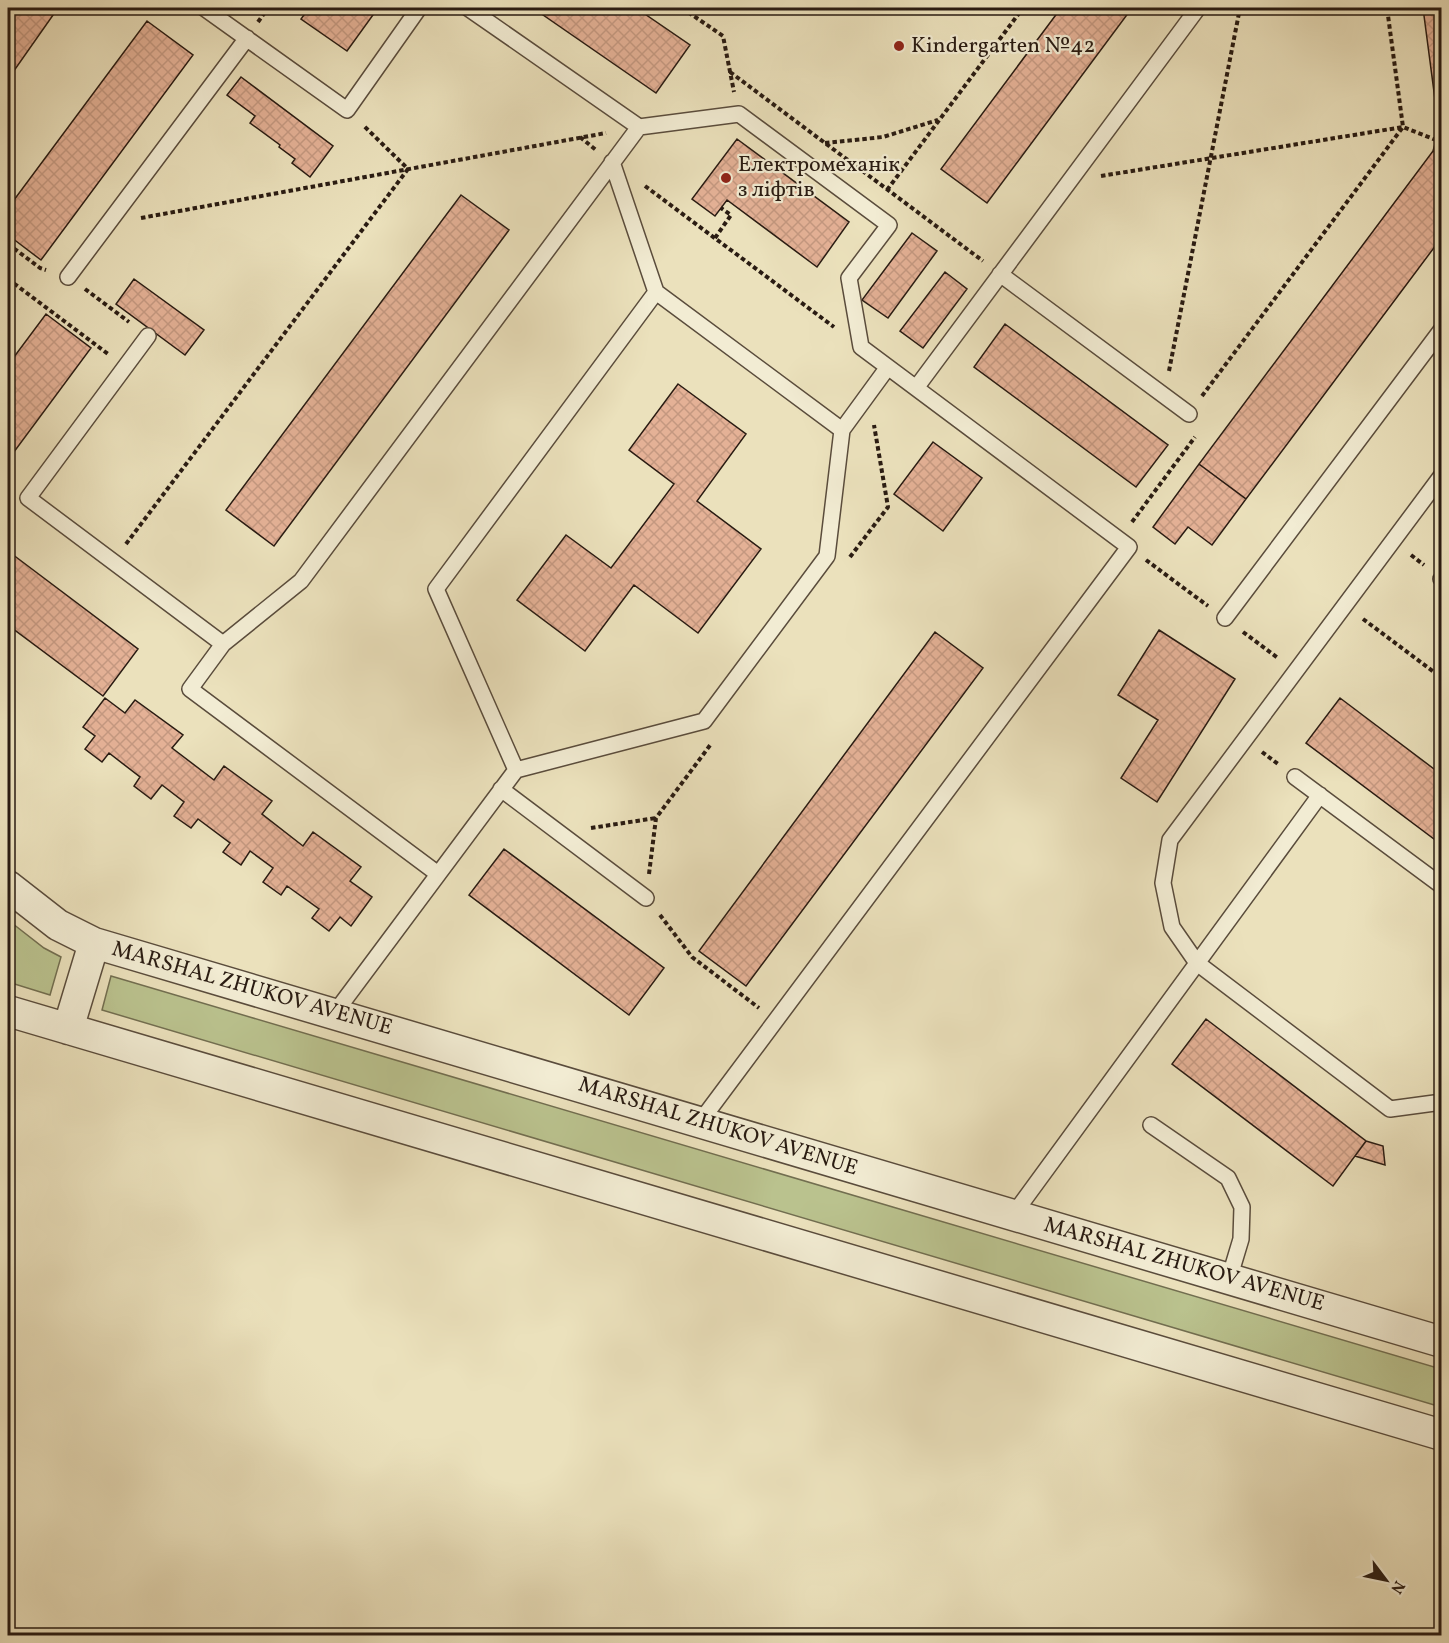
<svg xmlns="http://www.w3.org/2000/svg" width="1449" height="1643" viewBox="0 0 1449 1643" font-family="Vollkorn,serif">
<defs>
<pattern id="building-cross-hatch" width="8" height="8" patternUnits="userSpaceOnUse" patternTransform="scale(1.5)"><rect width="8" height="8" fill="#e4b196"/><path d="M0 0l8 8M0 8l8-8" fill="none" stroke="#c49880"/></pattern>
</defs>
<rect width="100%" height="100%" fill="#ebe1bc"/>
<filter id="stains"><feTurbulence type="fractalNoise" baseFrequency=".00333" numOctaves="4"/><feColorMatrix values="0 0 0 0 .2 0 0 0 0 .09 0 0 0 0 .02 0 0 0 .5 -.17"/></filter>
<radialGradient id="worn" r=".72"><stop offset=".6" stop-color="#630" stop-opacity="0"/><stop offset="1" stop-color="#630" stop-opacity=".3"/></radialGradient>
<!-- green -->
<path fill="#bac28e" stroke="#726e50" stroke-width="1.5" d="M 8,920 L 44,948 L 61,957 L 50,995 L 8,982 Z
M 111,976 L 1441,1369 L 1441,1407 L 102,1010 Z"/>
<!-- building -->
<path fill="url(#building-cross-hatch)" stroke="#291b12" stroke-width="1.5" d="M 8,8 L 58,8 L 11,75 L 8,73 Z
M 309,8 L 378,8 L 347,51 L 301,19 Z
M 533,8 L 636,8 L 690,45 L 656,93 Z
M 1061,8 L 1132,8 L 987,203 L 941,169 Z
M 1423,8 L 1442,8 L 1442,130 L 1439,130 Z
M 147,21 L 193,55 L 41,260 L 8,235 L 8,208 Z
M 241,77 L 333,146 L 310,177 L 292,163 L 295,159 L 279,147 L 280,145 L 250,123 L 255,116 L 227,95 Z
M 1439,130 L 1442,130 L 1442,157 L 1433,151 Z
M 737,139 L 849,222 L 817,267 L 727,200 L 715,216 L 692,199 Z
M 1433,151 L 1442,157 L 1442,237 L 1246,499 L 1199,464 Z
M 461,195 L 509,230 L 274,546 L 226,510 Z
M 912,233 L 937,251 L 888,318 L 862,300 Z
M 945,272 L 967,289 L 923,348 L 900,331 Z
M 134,279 L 204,330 L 185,355 L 116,304 Z
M 46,314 L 91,348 L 8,460 L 8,365 Z
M 1005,324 L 1168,445 L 1136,487 L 974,367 Z
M 678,384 L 746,434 L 697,501 L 761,549 L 698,633 L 634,585 L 585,651 L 517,600 L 566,535 L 611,568 L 674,484 L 629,450 Z
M 933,442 L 982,478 L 943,531 L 894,494 Z
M 1199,464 L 1246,499 L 1212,545 L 1188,527 L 1175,544 L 1153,527 Z
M 8,551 L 138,649 L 103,696 L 8,625 Z
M 1159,630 L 1235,679 L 1157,802 L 1121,778 L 1158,720 L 1118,695 Z
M 935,632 L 983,668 L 746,986 L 699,951 Z
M 105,698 L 125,713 L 135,700 L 183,735 L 172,748 L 214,780 L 224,766 L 272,801 L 262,814 L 303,846 L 313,832 L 361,867 L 350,881 L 372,897 L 351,926 L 340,917 L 329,931 L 312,918 L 319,909 L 287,886 L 281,895 L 263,882 L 273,868 L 250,851 L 241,865 L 223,852 L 230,843 L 198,819 L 191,828 L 174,816 L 184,802 L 162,785 L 151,799 L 134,786 L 140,777 L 109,753 L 102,762 L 85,749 L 95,736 L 83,727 Z
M 1340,698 L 1442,775 L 1442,845 L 1306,743 Z
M 504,849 L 664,968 L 629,1015 L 469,895 Z
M 1206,1019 L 1366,1141 L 1333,1186 L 1172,1064 Z
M 1366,1141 L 1383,1146 L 1385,1165 L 1355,1156 Z"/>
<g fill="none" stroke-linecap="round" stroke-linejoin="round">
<!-- lane casing -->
<g stroke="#5a4c3c" stroke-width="18">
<path id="lane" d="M 204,8 L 347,110 L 419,8
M 468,8 L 639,127 L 739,114 L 889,225 L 849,278 L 861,347 L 1129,547 L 700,1122
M 612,162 L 656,292 L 842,430
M 1000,274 L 1189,414
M 68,277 L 247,38
M 148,336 L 28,498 L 223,644
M 916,388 L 1198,8
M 1442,475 L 1170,840 L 1163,883 L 1172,927 L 1197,963 L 1390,1109 L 1442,1102
M 1441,579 L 1442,579
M 1225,618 L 1442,329
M 516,770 L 436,589 L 656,292
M 1295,777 L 1442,886
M 501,789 L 646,898
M 438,874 L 190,689 L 223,644 L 301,581 L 639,127
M 334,1014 L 516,770 L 704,721 L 827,556 L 842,430 L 888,367
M 1151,1125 L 1228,1178 L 1242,1207 L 1241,1239 L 1229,1279
M 1013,1215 L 1320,795"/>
</g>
<!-- street casing -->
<g stroke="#5a4c3c" stroke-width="33">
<path id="street" d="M 8,886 L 58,925 L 94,943 L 1442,1342
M 8,1011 L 1442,1435
M 68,1029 L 94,943"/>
</g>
<!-- path -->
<path stroke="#291b12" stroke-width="4" stroke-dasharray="4.5 3" stroke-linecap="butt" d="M 682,8 L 723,36 L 734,92
M 258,22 L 268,8
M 730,72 L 983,261
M 580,137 L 596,150
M 825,143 L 883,137 L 938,120
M 1101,176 L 1403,127 L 1436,140
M 645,186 L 834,327
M 887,190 L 1023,8
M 141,218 L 606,133
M 715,238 L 731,215 L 721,208
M 8,244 L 40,268 L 46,270
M 8,279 L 108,354
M 85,289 L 129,322
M 1169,371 L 1240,8
M 1202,396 L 1403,127 L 1387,8
M 1132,522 L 1195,437
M 126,544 L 408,169 L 363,125
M 1411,555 L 1424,565
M 850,557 L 888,507 L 874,425
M 1146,560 L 1208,606
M 1363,619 L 1442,678
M 1243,632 L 1278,658
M 1262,752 L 1278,764
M 591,828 L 656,818
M 649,874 L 656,818 L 711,744
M 660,915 L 692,957 L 759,1008"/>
<!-- lane -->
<use href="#lane" stroke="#f2ecd3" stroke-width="15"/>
<!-- street -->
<use href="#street" stroke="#f2ecd3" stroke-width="30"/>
</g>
<!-- markers -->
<g fill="#8f2418" stroke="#f2ecd3" stroke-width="2">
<circle cx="899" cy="46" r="6"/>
<circle cx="726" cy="178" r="6"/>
</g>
<g text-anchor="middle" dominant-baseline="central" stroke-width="4.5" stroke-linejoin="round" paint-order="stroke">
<!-- poi labels -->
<g font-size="22" fill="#291b12" stroke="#f2ecd3" text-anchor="start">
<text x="911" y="46">Kindergarten №42</text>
<text x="738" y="165">Електромеханік<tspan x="738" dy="25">з ліфтів</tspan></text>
</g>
<!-- street labels -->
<g font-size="22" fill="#291b12" stroke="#f2ecd3">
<text transform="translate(252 989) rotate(16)">MARSHAL ZHUKOV AVENUE</text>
<text transform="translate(718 1127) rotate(17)">MARSHAL ZHUKOV AVENUE</text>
<text transform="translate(1184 1265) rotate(16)">MARSHAL ZHUKOV AVENUE</text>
</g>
</g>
<!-- margin -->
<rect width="1449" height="1643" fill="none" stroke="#ebe1bc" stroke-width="30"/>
<rect x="9" y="9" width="1431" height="1625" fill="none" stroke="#291b12" stroke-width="3"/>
<rect x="15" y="15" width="1419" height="1613" fill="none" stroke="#291b12" stroke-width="1.5"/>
<!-- north arrow -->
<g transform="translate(1386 1580) rotate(122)" stroke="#f2ecd3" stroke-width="4.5" paint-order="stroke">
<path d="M0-4.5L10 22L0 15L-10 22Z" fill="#291b12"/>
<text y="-9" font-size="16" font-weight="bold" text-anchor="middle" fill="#291b12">N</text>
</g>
<rect width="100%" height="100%" filter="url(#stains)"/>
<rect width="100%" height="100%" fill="url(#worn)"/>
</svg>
